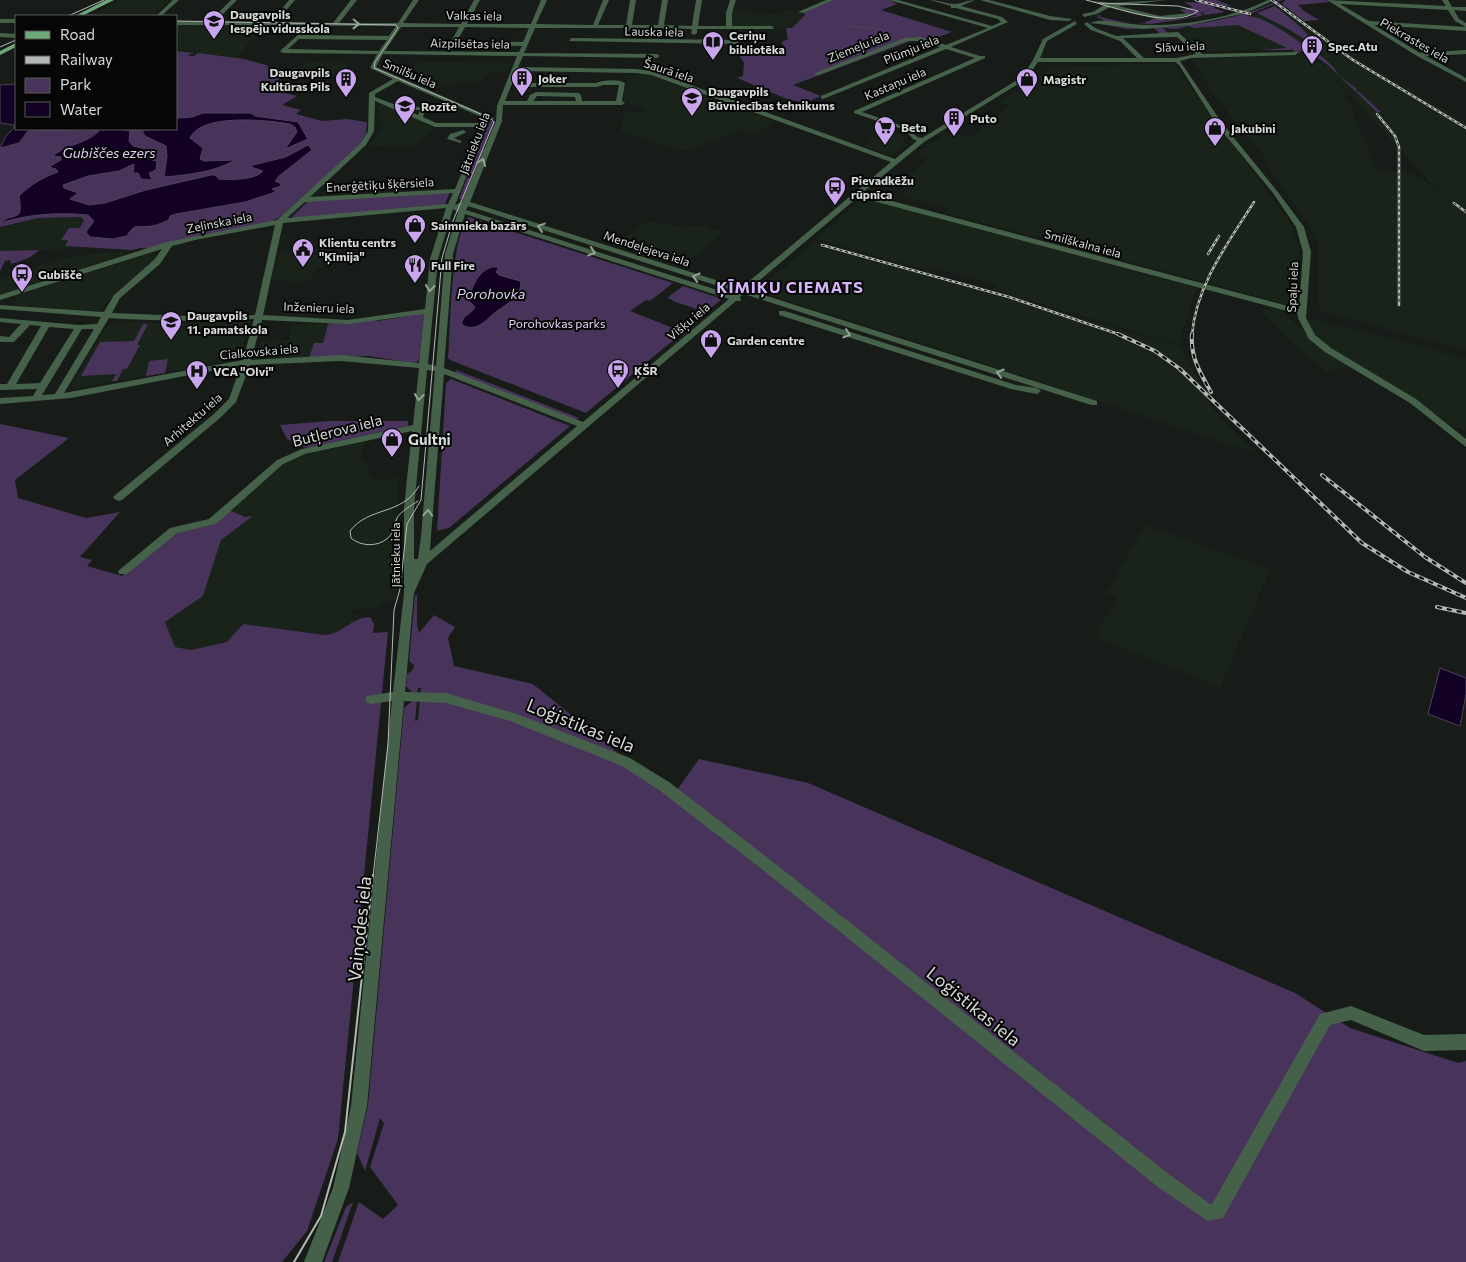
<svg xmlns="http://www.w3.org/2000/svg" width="1466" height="1262" viewBox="0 0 1466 1262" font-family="Commissioner,sans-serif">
<rect width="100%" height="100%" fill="#171c18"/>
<!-- built -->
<path fill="#19231a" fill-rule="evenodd" d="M 120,0 L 170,0 L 152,16 L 89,16 Z
M 1281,3 L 1347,52 L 1466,123 L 1466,351 L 1319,310 L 1319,244 L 1307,222 L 1265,164 L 1270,164 L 1214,95 L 1193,59 L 1304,54 L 1325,66 L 1333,66 L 1314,52 L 1309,52 L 1306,50 L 1310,49 L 1307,47 L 1253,16 L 1260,14 L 1271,19 L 1324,51 L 1296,23 L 1277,8 ZM 1334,77 L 1435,188 L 1444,197 L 1424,180 L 1406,172 L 1378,170 L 1355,120 L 1354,110 L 1344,96 L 1348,95 Z
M 788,9 L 804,14 L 792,28 L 731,27 L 732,11 L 778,14 Z
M 176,24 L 212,24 L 211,26 L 228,26 L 227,28 L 231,29 L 260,30 L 235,59 L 176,50 Z
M 1238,25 L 1288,48 L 1200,52 L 1184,36 L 1187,35 L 1181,28 Z
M 416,61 L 487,63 L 511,63 L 507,72 L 490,71 L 483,81 L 463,81 L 450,86 L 432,79 L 431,76 L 412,68 Z
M 307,62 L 348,63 L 340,74 L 323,77 L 297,77 L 301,66 Z
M 1173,63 L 1289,221 L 1299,246 L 1298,307 L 946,213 L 949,208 L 900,195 L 918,180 L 908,176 L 928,158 L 916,154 L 947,132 L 971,137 L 1010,105 L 1000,102 L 1053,67 Z
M 640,73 L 649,75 L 775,122 L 753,133 L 739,131 L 687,151 L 625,134 L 621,131 L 624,112 L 640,112 L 647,109 L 623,101 L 627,81 Z
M 386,104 L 412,117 L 410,118 L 411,119 L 414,118 L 435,129 L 415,145 L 370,146 L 381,128 L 379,105 Z
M 887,129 L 908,137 L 900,141 L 908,144 L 892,156 L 863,146 L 872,141 L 868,139 Z
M 863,198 L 1196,288 L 1179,345 L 994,290 L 998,286 L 937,268 L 933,272 L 816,239 Z
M 81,217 L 84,222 L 68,249 L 0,251 L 0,228 L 38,218 Z
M 649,221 L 681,227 L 708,225 L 705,228 L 725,232 L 681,267 L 613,245 Z
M 816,241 L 1181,347 L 1213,409 L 1256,453 L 931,346 L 763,293 L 762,286 Z
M 328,249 L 326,264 L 323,268 L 317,269 L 308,282 L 272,280 L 278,253 Z
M 94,253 L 123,253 L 127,255 L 0,297 L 0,279 L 47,262 Z
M 151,253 L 157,259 L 125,284 L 99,311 L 13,305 L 16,296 Z
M 1260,310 L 1281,310 L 1316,342 L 1350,366 L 1326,372 L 1287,339 Z
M 1309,319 L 1420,346 L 1466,359 L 1466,431 L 1453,426 L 1326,345 L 1311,331 Z
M 119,321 L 168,323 L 250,321 L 240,357 L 237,359 L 73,389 L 72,384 L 107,325 L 117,325 Z
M 332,323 L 328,324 L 323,343 L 309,358 L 254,360 L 261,341 L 288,340 L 293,325 Z
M 365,441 L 362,457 L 357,458 L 367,464 L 370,476 L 375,481 L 399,478 L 396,597 L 382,604 L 381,607 L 348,611 L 360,617 L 338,632 L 329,635 L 286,631 L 243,624 L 227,642 L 191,650 L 175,647 L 165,623 L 203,596 L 221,540 L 252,517 L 245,517 L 229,510 L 276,467 L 290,459 Z
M 1145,525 L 1270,570 L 1220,687 L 1095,637 L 1117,597 L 1107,593 Z"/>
<!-- green -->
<path fill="#48345b" d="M 834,0 L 889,0 L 897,4 L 881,10 L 952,32 L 933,39 L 916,39 L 793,85 L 821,96 L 805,103 L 787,99 L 737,78 L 743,76 L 744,63 L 737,52 L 769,51 L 784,46 L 781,42 L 788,39 L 786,28 L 792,28 L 805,15 L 804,13 L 808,10 Z
M 1199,0 L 1217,0 L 1231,6 L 1223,6 L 1232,9 L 1227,10 L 1214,6 L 1214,8 L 1225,12 L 1235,10 L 1199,17 L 1224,12 L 1205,15 L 1202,13 L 1212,8 L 1200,13 L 1203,15 L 1197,17 L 1151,24 L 1105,21 L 1096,16 L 1097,15 L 1097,17 L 1099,19 L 1098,16 L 1100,14 L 1100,17 C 1113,20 1129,24 1144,23 C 1147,22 1151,19 1155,19 C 1168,19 1185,20 1197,15 L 1188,14 L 1179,10 L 1193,7 L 1184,2 L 1212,3 Z
M 1278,0 L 1283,0 L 1246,16 C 1262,14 1293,38 1307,47 L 1311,50 L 1307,50 L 1309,52 C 1321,52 1334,67 1338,74 C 1342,79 1351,84 1357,89 L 1355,91 L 1358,91 L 1381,112 L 1377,112 L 1329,66 L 1318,58 L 1297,50 L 1301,53 L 1297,53 L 1292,50 L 1292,48 L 1291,50 L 1258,50 L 1287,48 L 1238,25 L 1194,28 L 1189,26 L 1176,29 L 1163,28 L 1169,34 L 1160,34 L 1154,28 L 1128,29 L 1100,24 C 1117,25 1134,28 1151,28 C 1185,28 1250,17 1278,0 Z
M 1285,0 L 1326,0 L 1329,2 L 1298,5 L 1304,11 L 1319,20 L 1304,21 L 1282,4 Z
M 1275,6 L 1296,23 L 1325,52 L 1285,27 L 1257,13 Z
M 176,51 L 194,53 L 188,55 L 189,56 L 194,56 L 198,53 L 244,59 L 266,65 L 279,79 L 274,90 L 297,96 L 282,105 L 301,110 L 296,114 L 322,121 L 347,119 L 366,122 L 367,123 L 366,133 L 360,145 L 280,217 L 268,223 L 149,249 L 141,248 L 132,250 L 65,246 L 68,240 L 61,240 L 69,228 L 80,228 L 84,220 L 81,217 L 38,218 L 0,227 L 0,148 C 14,145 20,143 28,131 L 34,131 L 37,129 L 99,131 L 86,140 L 57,153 L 54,156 L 61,157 L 130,131 L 123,129 L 148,129 L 143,131 L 190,138 L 192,134 L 176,129 L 219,121 L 270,119 L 176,123 Z
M 489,121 L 495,121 L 495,123 L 483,149 L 485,149 L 464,199 L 459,199 Z
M 450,192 L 444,206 L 291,218 L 309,200 Z
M 468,217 L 673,283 L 650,301 L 646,300 L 630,311 L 683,332 L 586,413 L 450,360 L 448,358 C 451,324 450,243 468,217 Z
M 39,250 C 32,258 21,261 11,264 L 10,260 L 5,261 L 0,271 L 0,251 Z
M 683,286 L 722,299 L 706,312 L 672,301 L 673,300 L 667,298 Z
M 424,313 L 419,361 L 412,363 L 369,356 L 309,358 L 314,343 L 323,343 L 328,324 L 332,323 L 376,319 L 377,321 L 409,316 L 409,314 Z
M 143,324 L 148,324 L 137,345 L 140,345 L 127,369 L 123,369 L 117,381 L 112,381 L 116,374 L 81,376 L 100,342 L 134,341 Z
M 168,359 L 165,373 L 146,376 L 149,361 Z
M 456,370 L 579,418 L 575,420 L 455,373 Z
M 451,379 L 570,426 L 449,528 L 437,531 L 446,383 Z
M 330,421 L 408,421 L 408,426 L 306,448 L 287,439 L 280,425 Z
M 0,424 L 69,438 L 15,480 L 18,498 L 86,518 L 120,512 L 80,557 L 92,560 L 87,566 L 122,576 L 175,532 L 213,525 L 229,510 L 245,517 L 253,516 L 221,540 L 203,596 L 165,622 L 175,647 L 191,650 L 227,642 L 243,624 L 325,635 C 342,634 352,617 370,617 L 374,624 L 373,633 L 388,632 L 338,1139 L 307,1231 L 282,1262 L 0,1262 Z
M 415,595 L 417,595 L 417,625 L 419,633 L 434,615 L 455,627 L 448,638 L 454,666 L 533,684 L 672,797 L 699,759 L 808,783 L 1295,993 L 1350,1028 L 1458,1063 L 1466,1061 L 1466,1262 L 338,1262 L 359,1202 L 383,1219 L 398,1205 L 370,1167 L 384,1123 L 380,1118 L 365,1171 L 357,1153 L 368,1105 L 404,708 L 412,701 L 417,700 L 415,721 L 418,720 L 421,688 L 418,688 L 417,693 L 414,694 L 406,686 L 407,674 L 413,670 L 414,665 L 409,661 Z
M 353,1202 L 332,1262 L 324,1262 L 346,1207 Z"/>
<!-- water -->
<path fill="#130025" stroke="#4e425b" d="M 16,84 L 16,129 L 37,129 L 34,131 L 28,131 L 19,143 L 0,148 L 6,136 L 14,128 L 14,125 L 0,123 L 0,85 Z
M 203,113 L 251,113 L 255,116 L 298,122 L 308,139 L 285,149 L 297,132 L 295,127 L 290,124 C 267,120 201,113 190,138 L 203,148 L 200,159 L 204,161 L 235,160 C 216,172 186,175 164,177 L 167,156 L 166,146 L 145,136 L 142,130 L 176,129 L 176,118 L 192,117 Z
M 79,129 L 123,129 L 130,131 L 129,141 L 133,146 L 155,151 L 153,153 L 142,153 L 138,156 L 157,161 L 156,170 L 149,173 L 152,180 L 141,179 L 138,173 L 133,173 L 134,164 L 119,171 L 88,176 L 63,185 L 64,188 L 78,193 L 70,199 L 89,205 L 105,203 L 146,190 L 211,175 L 215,175 L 219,179 C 230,180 256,180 263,171 L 251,167 L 253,165 L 286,157 L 308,145 L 312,150 L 279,176 L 275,181 L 280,183 L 281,186 L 272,189 L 276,191 L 273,193 L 245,202 L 176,214 L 170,216 L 169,220 C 164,222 158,225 152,226 C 138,228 135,222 127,236 L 113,239 L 90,237 L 86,232 L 94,221 L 88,215 C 58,212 29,214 0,223 C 14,211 24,224 19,196 C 30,185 43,177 58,172 L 56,169 L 49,167 L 61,160 L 61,157 L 53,156 C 66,144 87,144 99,131 Z
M 492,267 L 499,267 L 496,272 L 499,275 L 520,281 C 524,294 506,305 497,311 C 486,319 478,333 462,325 C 461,315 471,315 475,307 L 467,299 C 474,287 476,272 492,267 Z
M 1440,668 L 1466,678 L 1466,694 L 1460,726 L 1428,714 Z"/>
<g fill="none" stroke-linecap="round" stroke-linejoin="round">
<!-- stream -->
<path stroke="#4e425b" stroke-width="1" d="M 843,26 L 881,29"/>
<!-- minor -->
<path fill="#45614a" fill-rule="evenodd" d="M 173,0 L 179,0 L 161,16 L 156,16 Z
M 231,0 L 237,0 L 215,22 L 271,22 L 289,0 L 295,0 L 276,22 L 333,23 L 351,0 L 357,0 L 339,23 L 398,23 L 413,0 L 419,0 L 403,23 L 461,24 L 474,0 L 480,0 L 467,24 L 531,24 L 541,0 L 547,0 L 536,24 L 593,25 L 603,0 L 609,0 L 598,25 L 626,25 L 630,0 L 636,0 L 632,25 L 658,25 L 662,0 L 668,0 L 664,25 L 692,26 L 696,0 L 702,0 L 698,26 L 726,26 L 726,13 L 730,0 L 736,0 L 732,13 L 732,26 L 772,26 L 774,29 L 697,29 L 697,33 L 694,35 L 691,33 L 692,29 L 631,28 L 628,33 L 625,31 L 626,28 L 535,28 L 524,53 L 657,54 L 660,56 L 657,58 L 523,56 L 518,67 L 636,69 L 652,71 L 895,159 L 917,141 L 913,139 L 905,130 L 854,113 L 854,111 L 975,58 L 946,49 L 823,99 L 821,98 L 821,96 L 940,47 L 920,41 L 907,41 L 819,75 L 815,75 L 815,73 L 905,38 L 920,37 L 946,45 L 988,28 L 889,0 L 898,0 L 992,26 L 1001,22 L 998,19 L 956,8 L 951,8 L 951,6 L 930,0 C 939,0 947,4 955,4 C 961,4 967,0 975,0 L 961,6 L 1002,17 L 1008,22 L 951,47 L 980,56 L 985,56 L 985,58 L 862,112 L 909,128 L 917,137 L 922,138 L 1022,77 L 1033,60 L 1043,39 L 1075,21 L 1077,24 L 1047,41 L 1040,58 L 1137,58 L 1120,41 L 1091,30 L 1084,24 L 1087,22 L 1095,28 L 1116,36 L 1178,32 L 1202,54 L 1298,52 L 1296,55 L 1191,58 L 1180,61 L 1222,123 L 1277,191 L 1304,227 L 1311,252 L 1306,318 L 1315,335 L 1331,348 L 1416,399 L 1466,439 L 1466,447 L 1410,403 L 1325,352 L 1309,339 L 1298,318 L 1298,314 L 858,197 L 748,290 L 1097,401 L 1097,405 L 1091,405 L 744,294 L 740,297 L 741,301 L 736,301 L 427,564 L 414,593 L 405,692 L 446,693 L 517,714 L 630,758 L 669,782 L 773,862 L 1170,1175 L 1210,1204 L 1212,1204 L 1320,1014 L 1351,1006 L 1424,1035 L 1466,1034 L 1466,1050 L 1424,1051 L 1351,1020 L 1330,1025 L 1223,1218 L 1208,1221 L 1158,1187 L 763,870 L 659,790 L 622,766 L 510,721 L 446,703 L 404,701 L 367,1106 L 349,1188 L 322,1262 L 304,1262 L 333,1188 L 351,1106 L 392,701 L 371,704 L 367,702 L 365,699 L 367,696 L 393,692 L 404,593 L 404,508 L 412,431 L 305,454 L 283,464 L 216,524 L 177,533 L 127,574 L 119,574 L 118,571 L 170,528 L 209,519 L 277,460 L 302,449 L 413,425 L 419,368 L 341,361 L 250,365 L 236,402 L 220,418 L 122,500 L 118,501 L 113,498 L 114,496 L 214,414 L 229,399 L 241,365 L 71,398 L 0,404 L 0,398 L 33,396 L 37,389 L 0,390 L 0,384 L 7,384 L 41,326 L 30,325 L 14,342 L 0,342 L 0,336 L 9,337 L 21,324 L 0,322 L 0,318 L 79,325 L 97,324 L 101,317 L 0,309 L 0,305 L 104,312 L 114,295 L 154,260 L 162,249 L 0,300 L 0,295 L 167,242 L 277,220 L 360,144 L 368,131 L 369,93 L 393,79 L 370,68 L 377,54 L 283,53 L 280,51 L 298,35 L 389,36 L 396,26 L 176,25 L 176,21 L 209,22 ZM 401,27 L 459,27 L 448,47 L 451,49 L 455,45 L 522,46 L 519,52 L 385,51 ZM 465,27 L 529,28 L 523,42 L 457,41 ZM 1177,37 L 1196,54 L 1176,58 L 1144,58 L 1123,38 ZM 299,39 L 387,40 L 379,51 L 288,49 ZM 383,54 L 517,56 L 497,106 L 496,121 L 462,202 L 455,205 L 489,120 L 495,119 L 376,67 ZM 1038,62 L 1175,62 L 1179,65 L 1217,125 L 1273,193 L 1296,227 L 1303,252 L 1299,309 L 862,193 L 924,142 L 1026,79 ZM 517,71 L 636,73 L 651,75 L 891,162 L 741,288 L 470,202 L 502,121 L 503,105 L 622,105 L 625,103 L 622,101 L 625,83 C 618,79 604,80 596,83 L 528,83 L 525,85 L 528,87 L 597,87 L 603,85 L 619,85 L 616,101 L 582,101 L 581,95 L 578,93 L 536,92 L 530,95 L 527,101 L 505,101 ZM 398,81 L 484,118 L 482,123 L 436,123 L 423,117 L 426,107 L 401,107 L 375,97 L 375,94 ZM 537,96 L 575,97 L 576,101 L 533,101 ZM 375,101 L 435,127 L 481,127 L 455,189 L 310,197 L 366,145 L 374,131 ZM 407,110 L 420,110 L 418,115 ZM 453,193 L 448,204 L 287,218 L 305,202 ZM 468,206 L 737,292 L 733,295 L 466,210 ZM 446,208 L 430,259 L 425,309 L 348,320 L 263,315 L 283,223 ZM 453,209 L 458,212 L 445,254 L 436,366 L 428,364 L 438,259 ZM 465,214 L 729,299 L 583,422 L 444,368 L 453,254 ZM 275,225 L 255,315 L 212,317 L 112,313 L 120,298 L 160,264 L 172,246 L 195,240 ZM 424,314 L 419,363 L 341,355 L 251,360 L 262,320 L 348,324 ZM 109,318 C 157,321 205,322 254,319 L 243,360 L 64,393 ZM 49,327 L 74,329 L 40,383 L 16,384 ZM 82,329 L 94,329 L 55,394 L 42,395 ZM 427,370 L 435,371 L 421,536 L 418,559 L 414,559 L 414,508 ZM 444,374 L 577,426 L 430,551 L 431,536 Z
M 826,0 L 834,0 L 803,13 L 798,12 Z
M 980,0 L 989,0 L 1050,16 L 1072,19 L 1069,21 L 1050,20 Z
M 1086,0 L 1109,3 L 1167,0 L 1118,6 L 1160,16 L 1189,13 L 1192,15 L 1160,20 L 1110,7 L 1097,14 L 1084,17 L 1082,14 L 1093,12 L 1104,5 Z
M 1268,0 L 1275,0 L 1246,13 L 1191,25 L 1143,29 L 1090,23 C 1103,17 1129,25 1144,25 C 1185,26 1231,18 1268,0 Z
M 1327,0 L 1446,6 L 1442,0 L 1448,0 L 1452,7 L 1466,7 L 1466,11 L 1454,10 L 1459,19 L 1466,23 L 1466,27 L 1455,21 L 1448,10 L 1340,4 L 1369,21 L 1466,27 L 1466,31 L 1374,25 L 1420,53 L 1466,50 L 1466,54 L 1426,56 L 1466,78 L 1466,82 L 1417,56 Z
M 0,19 L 16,19 L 16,23 L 0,23 Z
M 0,33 L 16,34 L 16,38 L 0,37 Z
M 571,38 L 736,40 L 739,42 L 736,44 L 569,41 Z
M 463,130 L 466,132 L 465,133 L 454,138 L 461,141 L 461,143 L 447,139 L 450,134 Z
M 779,311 L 785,311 L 1016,385 L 1037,388 L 1041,391 L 1037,394 L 1011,389 L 779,315 Z"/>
<!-- major -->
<path fill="#6da879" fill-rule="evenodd" d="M 106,0 L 114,0 L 82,16 L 75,16 Z
M 16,43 L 16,47 L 0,55 L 0,51 Z"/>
<!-- tram-far1 -->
<path stroke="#b4b9b5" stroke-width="1" d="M 1086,0 C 1114,7 1173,30 1198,11 L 1178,6 L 1099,3
M 68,16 L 104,0
M 176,21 L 396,25 L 398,28 L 375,62 L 374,68 L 490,118 L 494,122 L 453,221 L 442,258 L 421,500 L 407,524 L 400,589 L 394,610 L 388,744 L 373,877
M 0,47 L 16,40
M 418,501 C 411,506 401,511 397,518 C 394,523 395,528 392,533 C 383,547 363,548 351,538 L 350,531 C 369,506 402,516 419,486"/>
<!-- tram -->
<path stroke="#b4b9b5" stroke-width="2" d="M 294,1262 L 321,1216 L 345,1132 L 373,875"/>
<!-- rail-far1 casing -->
<g stroke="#b4b9b5" stroke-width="2.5">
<path id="rail-far1" d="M 1196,0 L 1250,14
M 1272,0 L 1353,60 L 1466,128
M 1377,114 L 1395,136 L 1399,147 L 1399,305
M 1454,203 L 1466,212
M 822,245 L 1009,297 L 1121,335
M 1208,254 L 1219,236
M 1192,335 C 1196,285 1228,243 1254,202"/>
</g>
<!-- rail casing -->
<g stroke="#b4b9b5" stroke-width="4">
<path id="rail" d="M 1118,334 L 1155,351 L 1180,369 L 1362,543 L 1408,572 L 1466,598
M 1192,334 C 1190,356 1200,373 1211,392
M 1322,475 L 1425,557 L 1466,583
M 1437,607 L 1466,613"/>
</g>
<!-- rail-far1 -->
<use href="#rail-far1" stroke="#050605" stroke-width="1" stroke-dasharray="3" stroke-linecap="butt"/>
<!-- rail -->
<use href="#rail" stroke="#050605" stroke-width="2" stroke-dasharray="5" stroke-linecap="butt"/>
</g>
<!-- one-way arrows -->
<defs><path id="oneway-chevron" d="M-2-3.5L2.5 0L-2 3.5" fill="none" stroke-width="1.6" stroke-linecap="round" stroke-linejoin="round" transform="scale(1.25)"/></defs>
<g stroke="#95a498">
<use href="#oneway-chevron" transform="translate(356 24) rotate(1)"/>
<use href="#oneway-chevron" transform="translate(482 162) rotate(-67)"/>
<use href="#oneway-chevron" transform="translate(541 227) rotate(-162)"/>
<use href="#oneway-chevron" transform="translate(592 252) rotate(18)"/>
<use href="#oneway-chevron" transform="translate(696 277) rotate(-163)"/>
<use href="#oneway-chevron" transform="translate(430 288) rotate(96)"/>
<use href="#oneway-chevron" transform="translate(847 334) rotate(18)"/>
<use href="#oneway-chevron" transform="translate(1000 373) rotate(-163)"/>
<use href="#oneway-chevron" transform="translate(419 397) rotate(96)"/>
<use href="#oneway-chevron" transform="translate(428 513) rotate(-86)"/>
</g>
<!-- icons -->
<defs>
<g id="school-pin" transform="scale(1.125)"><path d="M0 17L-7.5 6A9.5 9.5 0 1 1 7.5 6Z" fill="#c9a5ee" stroke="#050605"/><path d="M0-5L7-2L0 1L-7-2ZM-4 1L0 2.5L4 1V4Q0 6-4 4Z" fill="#111"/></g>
<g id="library-pin" transform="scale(1.125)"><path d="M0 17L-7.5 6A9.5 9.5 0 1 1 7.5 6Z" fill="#c9a5ee" stroke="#050605"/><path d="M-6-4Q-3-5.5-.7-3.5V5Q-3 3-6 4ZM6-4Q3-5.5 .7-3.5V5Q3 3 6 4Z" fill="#111"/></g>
<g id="building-pin" transform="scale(1.125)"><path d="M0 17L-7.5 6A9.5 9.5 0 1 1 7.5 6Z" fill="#c9a5ee" stroke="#050605"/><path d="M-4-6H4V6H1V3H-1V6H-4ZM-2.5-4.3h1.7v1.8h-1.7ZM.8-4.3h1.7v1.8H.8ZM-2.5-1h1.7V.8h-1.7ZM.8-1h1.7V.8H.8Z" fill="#111"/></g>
<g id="shop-pin" transform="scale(1.125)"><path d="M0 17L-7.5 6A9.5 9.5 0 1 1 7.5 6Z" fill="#c9a5ee" stroke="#050605"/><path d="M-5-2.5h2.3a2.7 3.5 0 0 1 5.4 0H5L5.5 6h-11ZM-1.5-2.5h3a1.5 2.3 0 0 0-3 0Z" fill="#111"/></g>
<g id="university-pin" transform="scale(1.125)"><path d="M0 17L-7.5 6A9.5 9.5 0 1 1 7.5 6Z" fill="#c9a5ee" stroke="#050605"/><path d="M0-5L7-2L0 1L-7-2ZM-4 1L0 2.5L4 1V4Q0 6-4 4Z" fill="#111"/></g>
<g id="supermarket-pin" transform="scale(1.125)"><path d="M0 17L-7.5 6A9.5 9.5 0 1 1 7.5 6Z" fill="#c9a5ee" stroke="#050605"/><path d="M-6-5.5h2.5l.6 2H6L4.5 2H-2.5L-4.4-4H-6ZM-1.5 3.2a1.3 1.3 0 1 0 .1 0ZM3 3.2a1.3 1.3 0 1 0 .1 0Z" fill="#111"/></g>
<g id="bus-pin" transform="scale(1.125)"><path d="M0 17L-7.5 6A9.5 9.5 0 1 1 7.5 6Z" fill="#c9a5ee" stroke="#050605"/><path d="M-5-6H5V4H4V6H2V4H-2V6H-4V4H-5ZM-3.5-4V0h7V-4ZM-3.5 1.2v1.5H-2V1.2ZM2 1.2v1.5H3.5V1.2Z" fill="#111"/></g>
<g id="civic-pin" transform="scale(1.125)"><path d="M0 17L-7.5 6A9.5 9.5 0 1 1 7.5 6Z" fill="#c9a5ee" stroke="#050605"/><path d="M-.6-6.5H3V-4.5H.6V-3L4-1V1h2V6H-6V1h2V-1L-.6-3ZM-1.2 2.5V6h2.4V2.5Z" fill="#111"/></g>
<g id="restaurant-pin" transform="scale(1.125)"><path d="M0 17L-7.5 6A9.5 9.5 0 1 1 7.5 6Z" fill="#c9a5ee" stroke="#050605"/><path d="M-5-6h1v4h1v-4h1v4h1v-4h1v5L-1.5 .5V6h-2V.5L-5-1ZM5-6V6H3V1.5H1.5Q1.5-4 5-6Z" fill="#111"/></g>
<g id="hospital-pin" transform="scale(1.125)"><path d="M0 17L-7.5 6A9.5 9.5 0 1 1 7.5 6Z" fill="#c9a5ee" stroke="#050605"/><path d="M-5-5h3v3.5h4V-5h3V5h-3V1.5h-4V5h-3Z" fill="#111"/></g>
</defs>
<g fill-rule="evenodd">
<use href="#school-pin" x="214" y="21"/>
<use href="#library-pin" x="713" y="42"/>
<use href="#building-pin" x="1312" y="46"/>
<use href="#building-pin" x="522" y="78"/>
<use href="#building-pin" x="346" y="79"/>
<use href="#shop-pin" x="1027" y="79"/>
<use href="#university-pin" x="692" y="98"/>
<use href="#school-pin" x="405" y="106"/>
<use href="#building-pin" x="954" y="118"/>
<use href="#supermarket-pin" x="885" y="127"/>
<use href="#shop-pin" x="1215" y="128"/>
<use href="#bus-pin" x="835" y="187"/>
<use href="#shop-pin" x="415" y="225"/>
<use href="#civic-pin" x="303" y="249"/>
<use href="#restaurant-pin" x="415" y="265"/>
<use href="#bus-pin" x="22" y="274"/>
<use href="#school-pin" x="171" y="322"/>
<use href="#shop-pin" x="711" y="340"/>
<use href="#bus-pin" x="618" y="370"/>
<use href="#hospital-pin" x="197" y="371"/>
<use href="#shop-pin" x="392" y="439"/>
</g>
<g text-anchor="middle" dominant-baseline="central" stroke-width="4" stroke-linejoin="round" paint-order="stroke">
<!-- far-poi labels -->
<g font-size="12" font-weight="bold" fill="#d7dbd8" stroke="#050605" text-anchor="start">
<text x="230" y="14">Daugavpils<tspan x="230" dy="14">Iespēju vidusskola</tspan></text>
<text x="729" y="35">Ceriņu<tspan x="729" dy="14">bibliotēka</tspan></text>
<text x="1328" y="46">Spec.Atu</text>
<text x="330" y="72" text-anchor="end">Daugavpils<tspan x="330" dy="14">Kultūras Pils</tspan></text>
<text x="538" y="78">Joker</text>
<text x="1043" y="79">Magistr</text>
<text x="708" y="91">Daugavpils<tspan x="708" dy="14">Būvniecības tehnikums</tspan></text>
<text x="421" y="106">Rozīte</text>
<text x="970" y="118">Puto</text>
<text x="901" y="127">Beta</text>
<text x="1231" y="128">Jakubini</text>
<text x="851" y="180">Pievadkēžu<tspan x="851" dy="14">rūpnīca</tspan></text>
<text x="431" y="225">Saimnieka bazārs</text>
<text x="319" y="242">Klientu centrs<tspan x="319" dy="14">"Ķīmija"</tspan></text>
<text x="431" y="265">Full Fire</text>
<text x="38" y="274">Gubišče</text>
<text x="187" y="315">Daugavpils<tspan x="187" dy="14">11. pamatskola</tspan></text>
<text x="727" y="340">Garden centre</text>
<text x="634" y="370">ĶŠR</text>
<text x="213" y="371">VCA "Olvi"</text>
</g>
<!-- far-street labels -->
<g font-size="12" fill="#d7dbd8" stroke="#050605">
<text transform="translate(474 15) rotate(1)">Valkas iela</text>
<text transform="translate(654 31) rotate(1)">Lauska iela</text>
<text transform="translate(1415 40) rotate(30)">Piekrastes iela</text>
<text transform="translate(470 43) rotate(1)">Aizpilsētas iela</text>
<text transform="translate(858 46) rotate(-22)">Ziemeļu iela</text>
<text transform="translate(1180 46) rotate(-3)">Slāvu iela</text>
<text transform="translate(911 49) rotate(-22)">Plūmju iela</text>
<text transform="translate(669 70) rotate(18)">Šaurā iela</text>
<text transform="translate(410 73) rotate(23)">Smilšu iela</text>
<text transform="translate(895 83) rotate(-23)">Kastaņu iela</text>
<text transform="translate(474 143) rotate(-69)">Jātnieku iela</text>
<text transform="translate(380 184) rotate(-3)">Enerģētiķu šķērsiela</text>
<text transform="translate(219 222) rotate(-11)">Zeļinska iela</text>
<text transform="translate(1083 243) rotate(15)">Smilškalna iela</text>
<text transform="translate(647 248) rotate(18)">Mendeļejeva iela</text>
<text transform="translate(1292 287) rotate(-87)">Spaļu iela</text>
<text transform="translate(319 307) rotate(2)">Inženieru iela</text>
<text transform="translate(688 321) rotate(-40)">Višķu iela</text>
<text transform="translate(259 351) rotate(-5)">Cialkovska iela</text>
<text transform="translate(192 419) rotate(-41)">Arhitektu iela</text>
<text transform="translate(395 555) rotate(-90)">Jātnieku iela</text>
</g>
<!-- far-park labels -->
<g font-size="12" fill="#e7d5fb" stroke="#050605">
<text x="557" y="323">Porohovkas parks</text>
</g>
<!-- far-water labels -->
<g font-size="14" font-style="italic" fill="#dfcdf4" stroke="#050605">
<text x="109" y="152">Gubiščes ezers</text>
<text x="491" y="293">Porohovka</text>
</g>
<!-- street labels -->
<g font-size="15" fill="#d7dbd8" stroke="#050605">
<text transform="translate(337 430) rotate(-14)">Butļerova iela</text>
</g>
<!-- poi labels -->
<g font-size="15" font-weight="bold" fill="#d7dbd8" stroke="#050605" text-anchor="start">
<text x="408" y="439">Gultņi</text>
</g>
<!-- far-district labels -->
<g font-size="16" font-weight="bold" letter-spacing="1" fill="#d5b3f8" stroke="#050605">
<text x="790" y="286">ĶĪMIĶU CIEMATS</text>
</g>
<!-- near-street labels -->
<g font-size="18" fill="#d7dbd8" stroke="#050605">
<text transform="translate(581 725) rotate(22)">Loģistikas iela</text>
<text transform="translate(359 929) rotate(-84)">Vaiņodes iela</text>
<text transform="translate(974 1006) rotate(39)">Loģistikas iela</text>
</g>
</g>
<!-- legend -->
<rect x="15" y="15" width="162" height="115" fill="#050605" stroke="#595b59"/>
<rect x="25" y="31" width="25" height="8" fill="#6da879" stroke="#595b59"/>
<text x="60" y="40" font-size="15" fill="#d7dbd8">Road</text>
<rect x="25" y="56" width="25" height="8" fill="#b4b9b5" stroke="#595b59"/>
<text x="60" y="65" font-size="15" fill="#d7dbd8">Railway</text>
<rect x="25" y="78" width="25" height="15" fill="#48345b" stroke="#595b59"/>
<text x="60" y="90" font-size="15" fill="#d7dbd8">Park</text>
<rect x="25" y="102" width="25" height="15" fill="#130025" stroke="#595b59"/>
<text x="60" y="115" font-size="15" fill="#d7dbd8">Water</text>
</svg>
